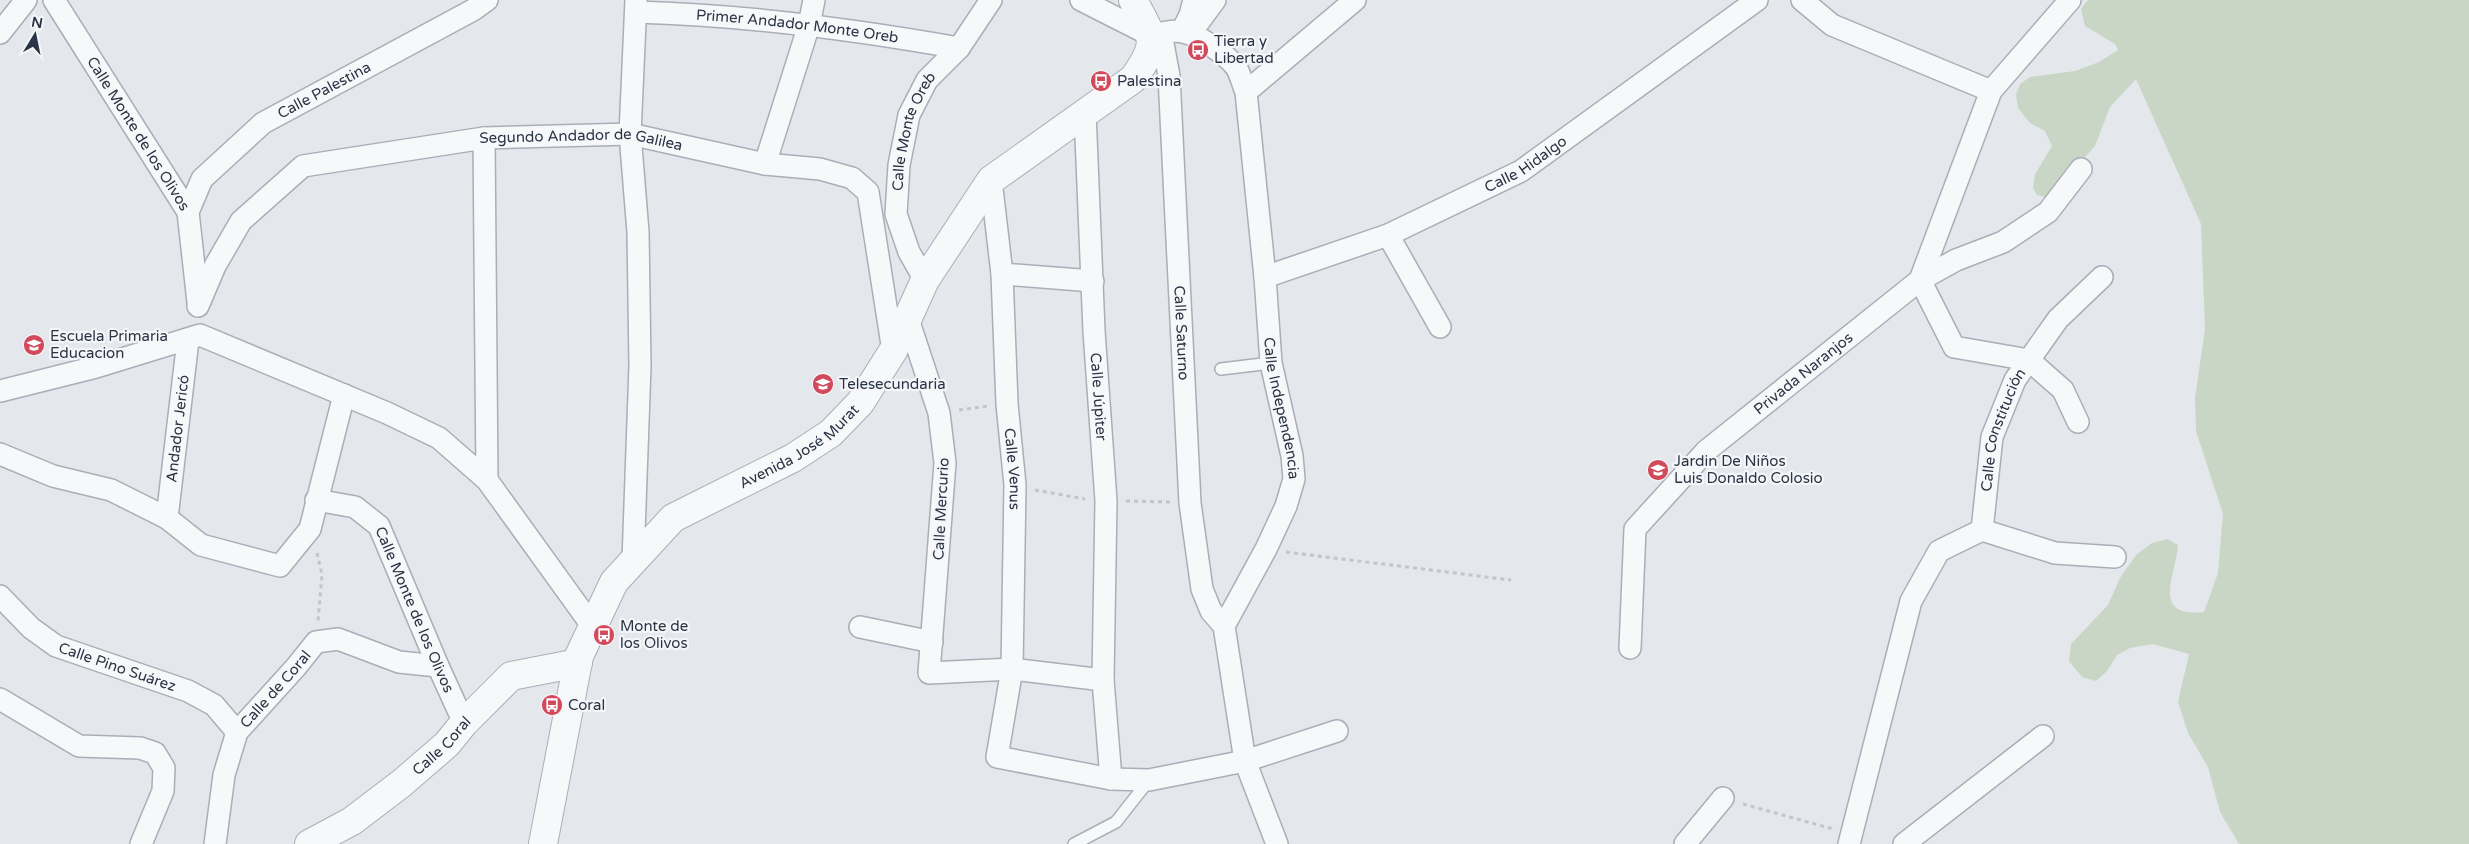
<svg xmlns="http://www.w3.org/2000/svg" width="2469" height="844" viewBox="0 0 2469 844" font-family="'Varela Round',sans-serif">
<rect width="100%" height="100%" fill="#e4e7ec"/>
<!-- green -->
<path fill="#c9d6c5" d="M 2088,0 L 2469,0 L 2469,844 L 2239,844 L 2220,812 L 2208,767 L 2188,733 L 2178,702 L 2189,654 L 2153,644 L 2130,648 L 2117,655 L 2107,671 L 2096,681 L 2082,677 L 2069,661 L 2071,644 L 2108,605 L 2120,578 L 2136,555 L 2152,543 L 2167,539 L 2178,545 C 2176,575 2150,618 2204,612 L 2218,573 L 2223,514 L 2196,431 L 2195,398 L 2205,329 L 2201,224 L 2136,79 L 2110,107 L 2095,146 L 2080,163 L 2065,174 L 2046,197 L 2037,195 L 2033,188 L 2035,174 L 2052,146 L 2045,131 L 2030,123 L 2018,108 L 2016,95 L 2020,84 L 2030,77 L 2075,71 L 2099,62 L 2118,50 L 2115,44 L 2085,26 L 2081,9 Z"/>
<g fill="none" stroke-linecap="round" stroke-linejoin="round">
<!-- service casing -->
<g stroke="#a9aeb7" stroke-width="14">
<path id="service" d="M 1221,369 L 1271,363
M 1074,844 L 1116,822 L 1149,780"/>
</g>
<!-- minor casing -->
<g stroke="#a9aeb7" stroke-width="24">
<g id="minor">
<path id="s1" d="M 54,0 L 188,212 L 198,302"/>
<path id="s2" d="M 1081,0 L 1152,36 C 1161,33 1173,30 1183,32 C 1197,34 1227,55 1236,67 C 1240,73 1243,85 1246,92 L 1265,277 L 1271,363 L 1292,456 L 1294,479 L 1286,506 L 1266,549 L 1224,626 L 1245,761 L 1277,844"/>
<path d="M 1802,0 L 1832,25 L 1991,91"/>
<path id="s3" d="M 636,12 C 745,15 852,29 959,48"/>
<path d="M 1182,31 L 1190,15 L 1194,0"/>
<path d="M 0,33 L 26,0"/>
<path id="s4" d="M 1161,33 L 1169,76 L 1190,503 L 1202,589 L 1211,611 L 1224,626"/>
<path d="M 1190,34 L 1215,0"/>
<path d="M 1246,92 L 1355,0"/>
<path id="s5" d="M 1085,112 L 1094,331 L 1106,501 L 1103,680 L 1111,779"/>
<path d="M 484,138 L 487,480"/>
<path d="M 765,164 L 809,25 L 814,0"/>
<path id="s6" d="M 991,180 L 1002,274 L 1007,404 L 1015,485 L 1012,669 L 997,757 L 1111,779 L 1149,780 L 1245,761 L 1337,731"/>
<path id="s7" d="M 188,212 L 202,179 L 263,123 L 473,10 L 487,0"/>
<path d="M 1388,235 L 1440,327"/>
<path d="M 1002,274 L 1093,281"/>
<path id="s8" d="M 1265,277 L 1388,235 L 1521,171 L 1757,0"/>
<path id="s9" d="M 925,280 L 909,252 L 896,214 L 899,165 L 909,115 L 927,80 L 959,48 L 991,0"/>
<path id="s10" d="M 198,306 L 215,266 L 241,221 L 303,166 L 484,138 L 630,134 L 765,164 L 820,169 L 852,178 L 868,192 L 893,351"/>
<path d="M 908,319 L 939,413 L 945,463 L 929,673 L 1012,669 L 1103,680"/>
<path d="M 0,391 L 96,367 L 200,335 L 387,413 L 439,438 L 487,480 L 593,627"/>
<path d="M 2078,422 L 2063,390 L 2029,360 L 2058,319 L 2102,277"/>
<path d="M 0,454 L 53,476 L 111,490 L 167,518 L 201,545 L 280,566 L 310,529 L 344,395"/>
<path id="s11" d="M 316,500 L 355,507 L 379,526 L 438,666 L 464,723"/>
<path id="s12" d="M 167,518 L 188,340"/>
<path d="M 1982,530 L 2055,553 L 2115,557"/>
<path d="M 633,561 L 640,366 L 638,232 L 630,134 L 636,0"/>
<path id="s13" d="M 0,596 L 31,628 L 56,646 L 188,691 L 214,705 L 237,732"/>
<path d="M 860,627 L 932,642"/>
<path id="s14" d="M 1630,648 L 1635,529 L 1706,451 L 1920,280 L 1956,260 L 2003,242 L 2048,212 L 2081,169"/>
<path d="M 0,699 L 79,746 L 140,748 L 155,753 L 164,768 L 163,791 L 141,844"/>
<path id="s15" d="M 215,844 L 224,775 L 237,732 L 296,667 L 316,642 L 338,639 L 399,662 L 438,666"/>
<path d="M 1685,844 L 1723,798"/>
<path id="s16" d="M 1849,844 L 1911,601 L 1939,551 L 1982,530 L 1992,437 L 2015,380 L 2029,360 L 1954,347 L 1920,280 L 1991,91 L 2070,0"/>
<path d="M 1904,844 L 2043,736"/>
</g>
</g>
<!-- tertiary casing -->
<g stroke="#a9aeb7" stroke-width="30">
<g id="tertiary">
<path id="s17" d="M 309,844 L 352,821 L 402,783 L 447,744 L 464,723 L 511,676 L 578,663"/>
<path id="s18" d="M 543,844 L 579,656 L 614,582 L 673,518 L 793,458 L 831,433 L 860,403 L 893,351 L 925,280 L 991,180 L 1133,79 C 1160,41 1153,38 1133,0"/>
</g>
</g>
<!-- path -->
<path stroke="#c2c5cb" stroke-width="3" stroke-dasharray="4 4" stroke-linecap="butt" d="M 959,410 L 988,406
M 1035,490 L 1085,499
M 1126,501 L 1170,502
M 1286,552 L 1511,580
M 317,553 L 322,575 L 318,621
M 1743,804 L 1833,829"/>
<!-- service -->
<use href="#service" stroke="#f7f8fa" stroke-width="11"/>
<!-- minor -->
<use href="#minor" stroke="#f7f8fa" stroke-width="21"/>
<!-- tertiary -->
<use href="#tertiary" stroke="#f7f8fa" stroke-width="28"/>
</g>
<!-- icons -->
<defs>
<g id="bus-disc" transform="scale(1.125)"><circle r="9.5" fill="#d1495b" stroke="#f4f6f9"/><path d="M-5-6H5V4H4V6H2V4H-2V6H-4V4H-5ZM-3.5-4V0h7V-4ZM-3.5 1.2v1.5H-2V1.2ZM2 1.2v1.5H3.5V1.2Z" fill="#fff"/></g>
<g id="school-disc" transform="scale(1.125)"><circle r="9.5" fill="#d1495b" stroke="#f4f6f9"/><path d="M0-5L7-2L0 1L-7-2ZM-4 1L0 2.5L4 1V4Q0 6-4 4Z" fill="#fff"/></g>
</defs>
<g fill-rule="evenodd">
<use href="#bus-disc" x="1198" y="50"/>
<use href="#bus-disc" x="1101" y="81"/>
<use href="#school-disc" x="34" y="345"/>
<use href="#school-disc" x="823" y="384"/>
<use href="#school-disc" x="1658" y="470"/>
<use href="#bus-disc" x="604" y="635"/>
<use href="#bus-disc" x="552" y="705"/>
</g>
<g text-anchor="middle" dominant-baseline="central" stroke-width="4.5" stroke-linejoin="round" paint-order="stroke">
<!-- street labels -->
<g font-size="15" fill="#2b3445" stroke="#f4f6f9">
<text stroke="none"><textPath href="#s3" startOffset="162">Primer Andador Monte Oreb</textPath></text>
<text stroke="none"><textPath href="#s7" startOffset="188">Calle Palestina</textPath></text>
<text stroke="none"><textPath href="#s1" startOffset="158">Calle Monte de los Olivos</textPath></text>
<text stroke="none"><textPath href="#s9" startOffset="158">Calle Monte Oreb</textPath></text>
<text stroke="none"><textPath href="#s10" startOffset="459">Segundo Andador de Galilea</textPath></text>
<text stroke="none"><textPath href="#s8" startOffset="285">Calle Hidalgo</textPath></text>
<text stroke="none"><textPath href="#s4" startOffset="301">Calle Saturno</textPath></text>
<text stroke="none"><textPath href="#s14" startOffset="349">Privada Naranjos</textPath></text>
<text stroke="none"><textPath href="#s5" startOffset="285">Calle Júpiter</textPath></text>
<text stroke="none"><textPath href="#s2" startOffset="521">Calle Independencia</textPath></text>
<text stroke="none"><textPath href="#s12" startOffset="90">Andador Jericó</textPath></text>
<text stroke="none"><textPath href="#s16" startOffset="459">Calle Constitución</textPath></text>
<text stroke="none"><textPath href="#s18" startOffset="506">Avenida José Murat</textPath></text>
<text stroke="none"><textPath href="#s6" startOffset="290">Calle Venus</textPath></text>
<text transform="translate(941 509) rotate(-87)">Calle Mercurio</text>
<text stroke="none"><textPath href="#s11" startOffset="161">Calle Monte de los Olivos</textPath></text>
<text stroke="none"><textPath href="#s13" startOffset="140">Calle Pino Suárez</textPath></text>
<text stroke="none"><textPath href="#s15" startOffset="172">Calle de Coral</textPath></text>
<text stroke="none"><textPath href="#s17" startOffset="166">Calle Coral</textPath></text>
</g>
<!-- poi labels -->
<g font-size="15" fill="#2b3445" stroke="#f4f6f9" text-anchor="start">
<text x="1214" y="41">Tierra y<tspan x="1214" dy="17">Libertad</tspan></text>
<text x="1117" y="81">Palestina</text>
<text x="50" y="336">Escuela Primaria<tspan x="50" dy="17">Educacion</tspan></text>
<text x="839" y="384">Telesecundaria</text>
<text x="1674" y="461">Jardin De Niños<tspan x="1674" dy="17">Luis Donaldo Colosio</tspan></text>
<text x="620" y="626">Monte de<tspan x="620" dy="17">los Olivos</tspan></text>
<text x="568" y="705">Coral</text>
</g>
</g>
<!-- north arrow -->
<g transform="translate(35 35) rotate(10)" stroke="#f4f6f9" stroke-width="4" paint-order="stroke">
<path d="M0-4L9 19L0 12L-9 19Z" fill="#2b3445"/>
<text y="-8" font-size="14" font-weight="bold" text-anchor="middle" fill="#2b3445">N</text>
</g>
</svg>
